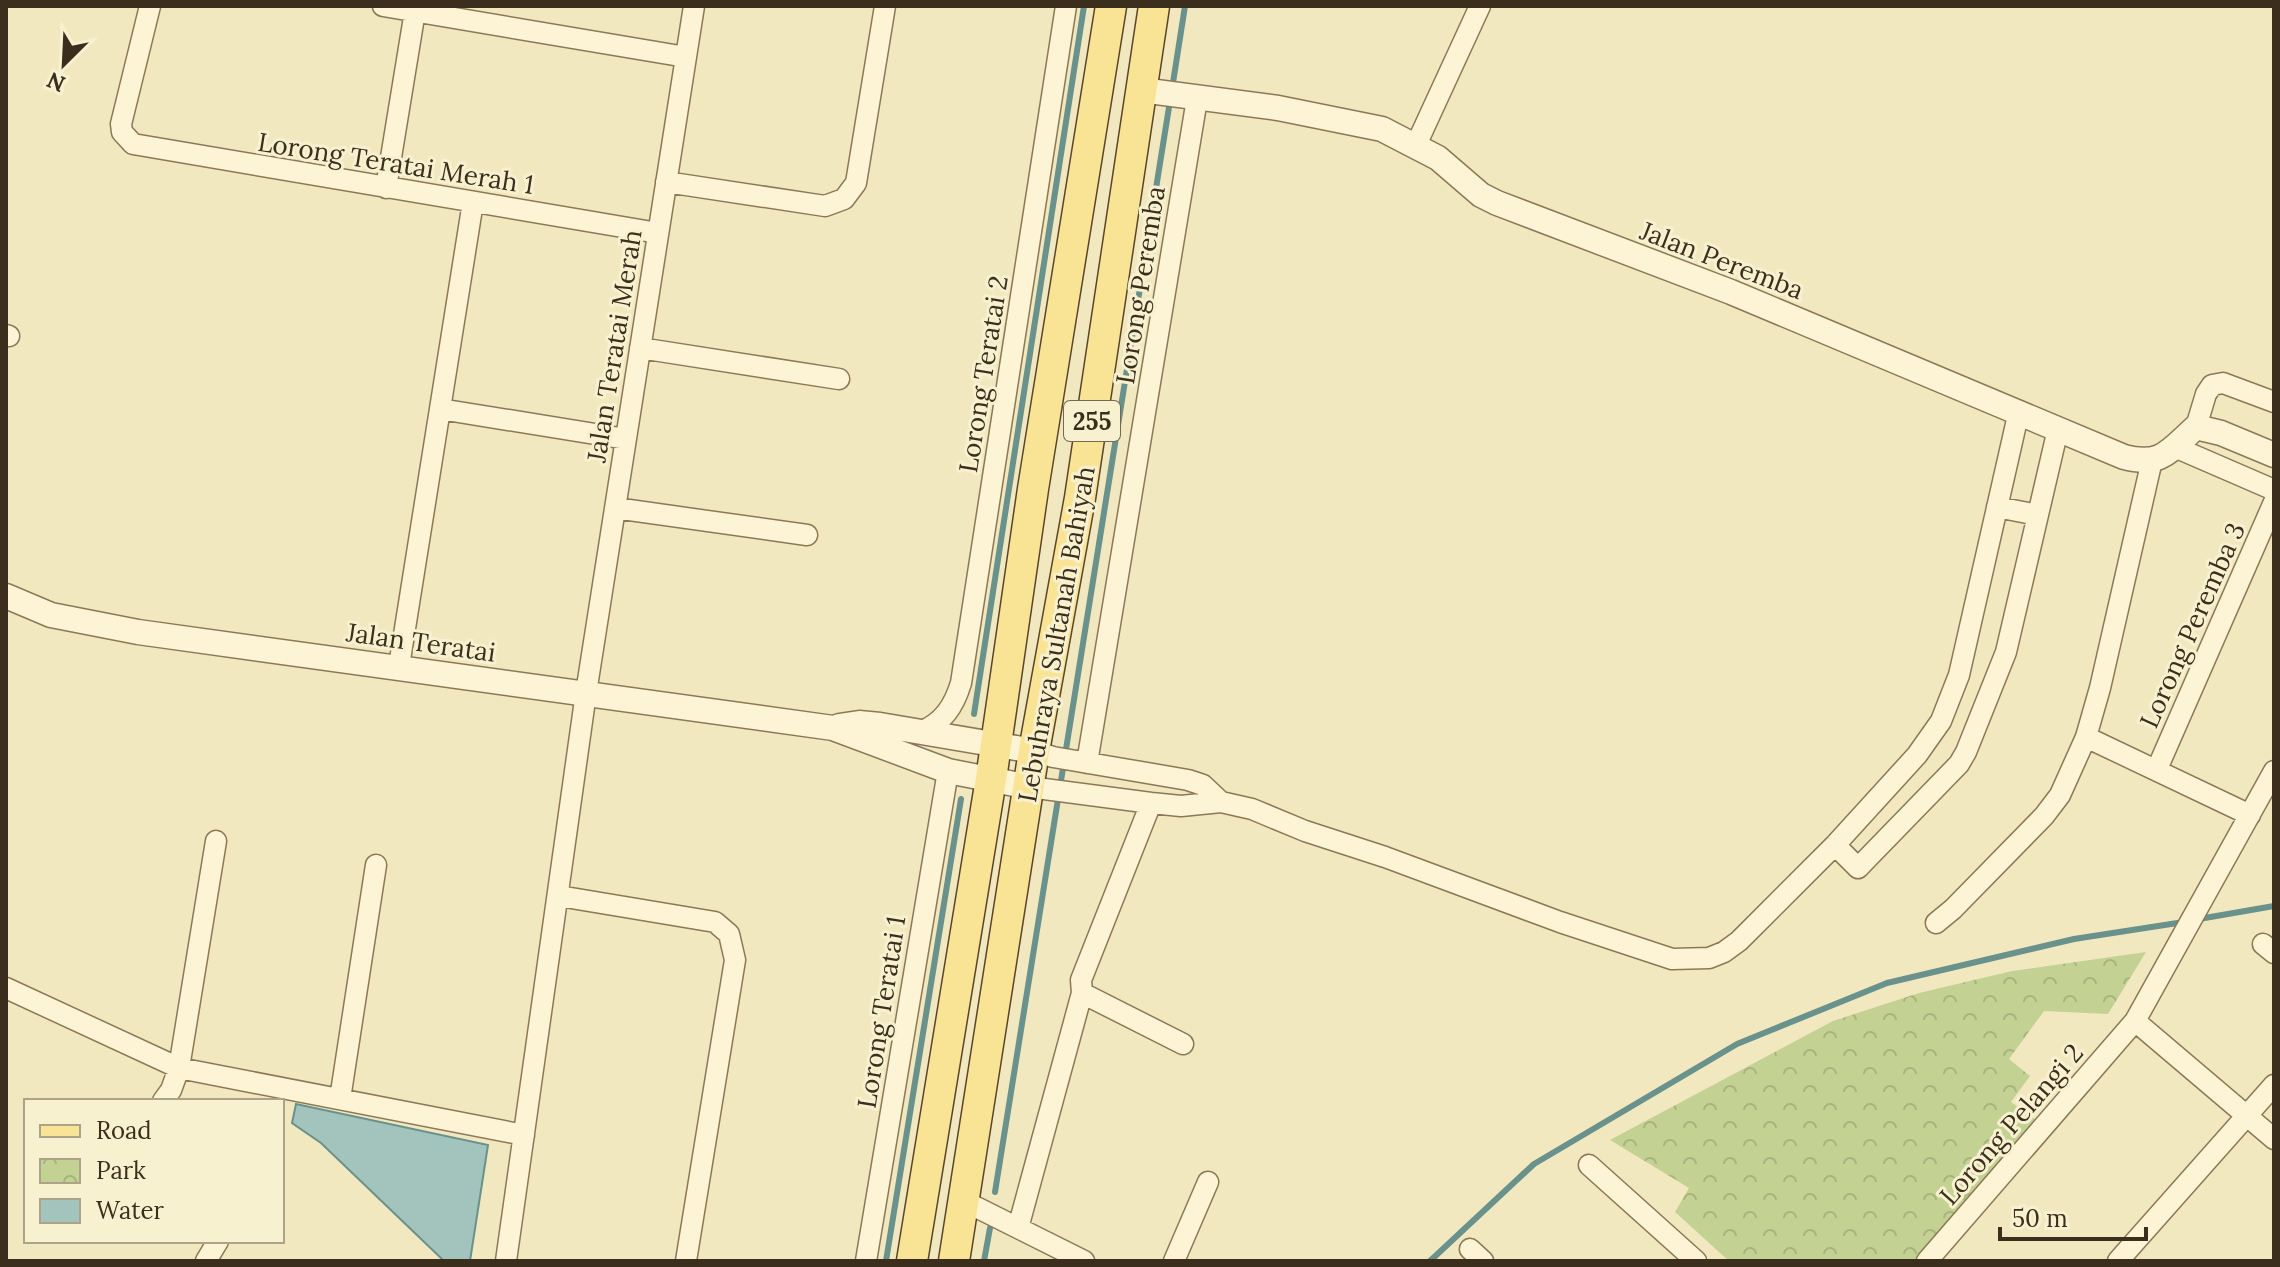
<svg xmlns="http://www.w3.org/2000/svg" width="2280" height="1267" viewBox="0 0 2280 1267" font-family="Lora,serif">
<defs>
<pattern id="park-crowns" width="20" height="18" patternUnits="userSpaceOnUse" patternTransform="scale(2)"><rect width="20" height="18" fill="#c3d193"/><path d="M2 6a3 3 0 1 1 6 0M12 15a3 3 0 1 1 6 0" fill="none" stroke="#a8b47e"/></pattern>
</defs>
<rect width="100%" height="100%" fill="#f2e8c0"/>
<!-- park -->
<path fill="url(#park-crowns)" d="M 2146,952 L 2108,1014 L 2044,1011 L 2009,1059 L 2030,1076 L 2011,1102 L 2043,1125 L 1919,1261 L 1729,1261 L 1675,1212 L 1689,1188 L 1610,1140 L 1833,1021 L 1919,993 L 2012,971 Z"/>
<!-- water -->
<path fill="#a3c3bd" stroke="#69928c" stroke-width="2" d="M 296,1104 L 488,1145 L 470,1261 L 444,1261 L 321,1143 L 292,1123 Z"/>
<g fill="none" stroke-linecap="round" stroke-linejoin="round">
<!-- stream -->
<path stroke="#69928c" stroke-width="6" d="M 1172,89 L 1185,6
M 974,714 L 1084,6
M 2199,919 L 2274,906
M 995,1192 L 1170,101
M 886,1261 L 961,799
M 984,1261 L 990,1228
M 1430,1261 L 1534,1164 L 1737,1044 L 1887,983 L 2074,939 L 2184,922"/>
<!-- minor casing -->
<g stroke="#8c7856" stroke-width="23">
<path id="minor" d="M 150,6 L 121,124 L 122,132 L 133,144 L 658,233
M 383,6 L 686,57
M 1416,145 L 1480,6
M 666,182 L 825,206 L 844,199 L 856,183 L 885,6
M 386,188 L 415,11
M 6,335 L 9,336
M 640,348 L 839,379
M 440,409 L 626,439
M 2196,427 L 2206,394 L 2212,385 L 2223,383 L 2274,402
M 2177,448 L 2274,490
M 1997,507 L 2038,515
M 615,508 L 807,535
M 399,666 L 473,202
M 920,732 C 943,723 954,706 961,683 L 1066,6
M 2086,737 L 2250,815
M 1034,751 L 1053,757 L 1188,780 L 1203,785 L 1221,802
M 1087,763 L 1197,99
M 2157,769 L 2274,502
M 1029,787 L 1151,803 L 1181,806 L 1221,802 L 1252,809 L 1305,831 L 1385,857 L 1560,922 L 1672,959 L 1709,958 L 1724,952 L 1739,941 L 1835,845 L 1917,755 L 1941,721 L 1959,675 L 2019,411
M 1151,803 L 1081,980 L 1082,993 L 1183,1044
M 1835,845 L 1858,868 L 1959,764 L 1966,752 L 2006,652 L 2058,429
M 559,896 L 715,922 L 729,934 L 735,960 L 686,1261
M 1936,923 L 1953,909 L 2044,816 L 2060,795 L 2086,737 L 2100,688 L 2152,460
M 2263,944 L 2274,953
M 6,988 L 179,1068 L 524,1135
M 2135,1021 L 2274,1139
M 340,1099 L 376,865
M 163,1101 L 171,1090 L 179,1068 L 216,841
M 1589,1165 L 1696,1261
M 964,1201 L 1084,1261
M 1018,1228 L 1082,993
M 1470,1249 L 1483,1261
M 206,1261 L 218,1241
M 506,1261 L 586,693 L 694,6
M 866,1261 L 948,771
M 1174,1261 L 1208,1182
M 1927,1261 L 2135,1021 L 2274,771
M 2118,1261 L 2274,1085"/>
</g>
<!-- tertiary casing -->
<g stroke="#8c7856" stroke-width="27">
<path id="tertiary" d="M 1141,90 L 1278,108 L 1382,129 L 1438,158 L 1481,195 L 1497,203 L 1731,292 L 2124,457 C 2162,467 2170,450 2196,427 L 2221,433 L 2274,455
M 6,596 L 51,615 L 138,632 L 833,728 L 948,771 L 1029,787
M 839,726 L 859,723 L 880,725 L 1034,751"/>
</g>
<!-- primary casing -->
<g stroke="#5a452b" stroke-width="33">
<path id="primary" d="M 912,1261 L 991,779 L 1033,489 L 1111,6
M 954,1261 L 1034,751 L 1080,498 L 1154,6"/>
</g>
<!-- minor -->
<use href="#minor" stroke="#fcf4d4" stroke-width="20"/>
<!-- tertiary -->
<use href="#tertiary" stroke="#fcf4d4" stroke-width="24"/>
<!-- primary -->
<use href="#primary" stroke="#f9e394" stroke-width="30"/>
</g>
<g text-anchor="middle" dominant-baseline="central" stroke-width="6" stroke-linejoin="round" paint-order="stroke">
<!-- shield labels -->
<rect fill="#f8f1d0" stroke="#746852" stroke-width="2" x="1064" y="401" width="56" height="40" rx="6"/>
<g font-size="24" font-weight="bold" fill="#3b2e1c">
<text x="1092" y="421">255</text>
</g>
<!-- street labels -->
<g font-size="26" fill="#3b2e1c" stroke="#f8f1d0">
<text transform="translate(396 163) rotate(9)">Lorong Teratai Merah 1</text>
<text transform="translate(1722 260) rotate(21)">Jalan Peremba</text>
<text transform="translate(1140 285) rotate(-81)">Lorong Peremba</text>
<text transform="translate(614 346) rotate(-81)">Jalan Teratai Merah</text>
<text transform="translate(983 374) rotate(-81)">Lorong Teratai 2</text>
<text transform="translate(2192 625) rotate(-66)">Lorong Peremba 3</text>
<text transform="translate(1056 634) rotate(-80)">Lebuhraya Sultanah Bahiyah</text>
<text transform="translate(421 642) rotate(8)">Jalan Teratai</text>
<text transform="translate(881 1012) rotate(-81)">Lorong Teratai 1</text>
<text transform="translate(2011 1124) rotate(-49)">Lorong Pelangi 2</text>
</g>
</g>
<!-- border -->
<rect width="2280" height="1267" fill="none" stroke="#3b2e1c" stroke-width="16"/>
<!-- legend -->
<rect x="24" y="1099" width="260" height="144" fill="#f8f1d0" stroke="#aca388" stroke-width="2"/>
<rect x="40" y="1125" width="40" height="12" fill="#f9e394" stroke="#aca388" stroke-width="2"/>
<text x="96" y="1139" font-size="24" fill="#3b2e1c">Road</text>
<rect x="40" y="1159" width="40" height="24" fill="url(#park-crowns)" stroke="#aca388" stroke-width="2"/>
<text x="96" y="1179" font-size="24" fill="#3b2e1c">Park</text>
<rect x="40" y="1199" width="40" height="24" fill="#a3c3bd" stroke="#aca388" stroke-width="2"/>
<text x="96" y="1219" font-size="24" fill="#3b2e1c">Water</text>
<!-- north arrow -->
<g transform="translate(64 64) rotate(204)" stroke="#f8f1d0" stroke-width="6" paint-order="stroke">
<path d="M0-6L14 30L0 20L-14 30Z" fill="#3b2e1c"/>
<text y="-12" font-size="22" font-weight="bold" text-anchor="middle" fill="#3b2e1c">N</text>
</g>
<!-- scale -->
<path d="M2000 1227v12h146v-12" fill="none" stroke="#3b2e1c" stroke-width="4"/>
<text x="2012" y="1227" font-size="24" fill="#3b2e1c" stroke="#f8f1d0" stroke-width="6" paint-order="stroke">50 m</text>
</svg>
